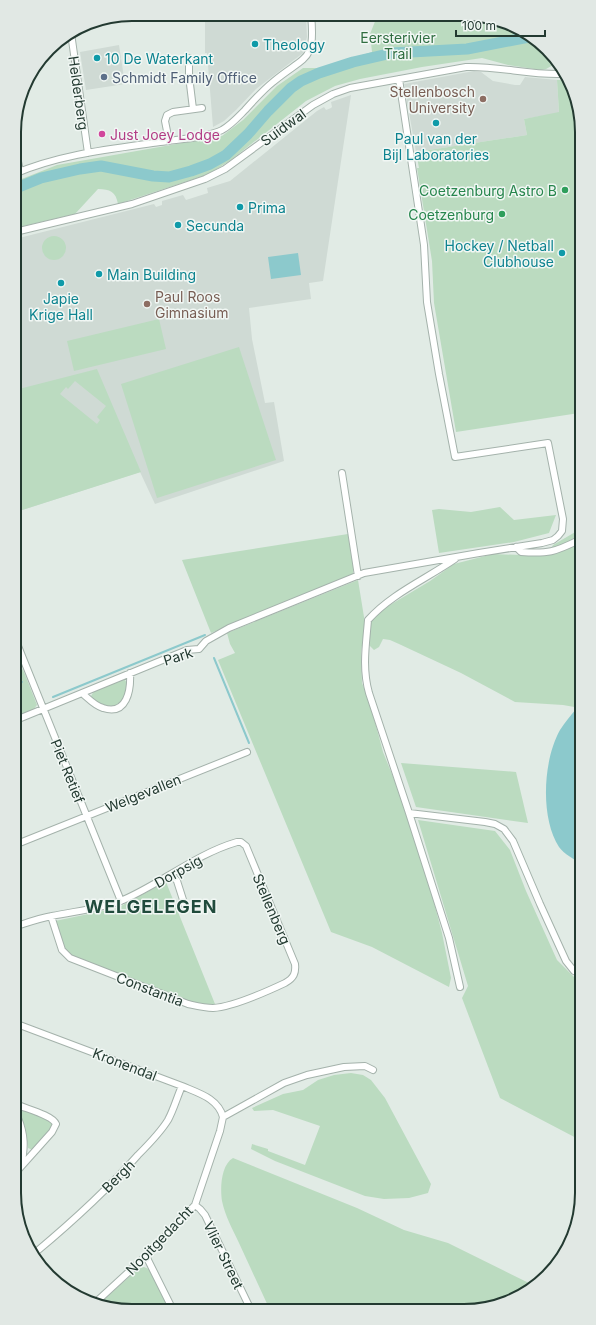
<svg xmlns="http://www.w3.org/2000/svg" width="596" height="1325" viewBox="0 0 596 1325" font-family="Inter,sans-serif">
<rect width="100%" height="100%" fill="#e1ebe5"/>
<!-- built -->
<path fill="#cfdad4" d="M 205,15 L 306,15 L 307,37 L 303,53 L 256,89 L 236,110 L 224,121 L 213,127 L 207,53 L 205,53 Z
M 119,45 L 125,84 L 86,90 L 80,52 Z
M 474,71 L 481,72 L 493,81 L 515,85 L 520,85 L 525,77 L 557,80 L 559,113 L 524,119 L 527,135 L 416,152 L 404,84 Z
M 351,95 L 323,281 L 309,283 L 311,299 L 249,308 L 252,339 L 265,403 L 274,402 L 284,461 L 155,504 L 140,472 L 16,512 L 15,239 L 154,204 L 156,207 L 162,205 L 162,201 L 183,195 L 186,200 L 208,193 L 207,188 L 230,181 L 317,111 L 324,107 L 326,110 L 331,108 L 332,107 L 331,102 Z"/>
<!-- green -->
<path fill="#bbdbc0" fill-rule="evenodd" d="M 487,16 L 542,43 L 555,64 L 546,69 L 541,70 L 508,65 L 482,58 L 422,67 L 360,79 L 335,86 L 306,101 L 231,160 L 209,174 L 118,204 C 116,192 110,189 98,189 L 75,214 L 15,228 L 14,182 L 57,165 L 222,136 L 243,120 L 277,86 L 303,68 L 320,68 L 372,52 L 370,34 L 376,19 Z
M 557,80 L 565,80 L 578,101 L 579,413 L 456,432 L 434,303 L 432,261 L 417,168 L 419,168 L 416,152 L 527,135 L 524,119 L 559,112 Z
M42 248a12 12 0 1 1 24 0a12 12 0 1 1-24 0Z
M 159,319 L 166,349 L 74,371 L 67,341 Z
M 239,347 L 276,460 L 157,498 L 121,384 Z
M 97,369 L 141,472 L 16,512 L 15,390 ZM 75,381 L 106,406 L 97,417 L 100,420 L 97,424 L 60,394 L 66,387 L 68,389 Z
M 500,507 L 514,520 L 556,515 L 549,533 L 514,542 L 439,553 L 432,510 L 439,509 L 471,512 Z
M 579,526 L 580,708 L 563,705 L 515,702 L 461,673 L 399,644 L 390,640 L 383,639 L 379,647 L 374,650 L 369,645 L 371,620 L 385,608 L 430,581 L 454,564 L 493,554 L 547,556 L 553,545 L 577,531 Z
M 348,534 L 353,565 L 353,575 L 211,633 L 182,560 Z
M 358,580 L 364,617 L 364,630 L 361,653 L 362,683 L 370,703 L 383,752 L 400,794 L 426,872 L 442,933 L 451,978 L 449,987 L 372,947 L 331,932 L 218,660 L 235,653 L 230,644 L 227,633 Z
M 16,663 L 19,663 L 24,672 L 37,705 L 33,710 L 16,717 Z
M 121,680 L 125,680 L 128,685 C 127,690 127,697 124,701 C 115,712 97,707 91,696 L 94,691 Z
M 401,763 L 516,772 L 528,823 L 416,807 Z
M 418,820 L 495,831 L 510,850 L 526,891 L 557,960 L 577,980 L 581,981 L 582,1141 L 500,1098 L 462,998 L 468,986 Z
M 166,882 L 215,1004 L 198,1005 L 62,952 L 55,921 L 117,908 Z
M 351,1073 L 363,1075 L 371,1080 L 385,1098 L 431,1184 L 428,1193 L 409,1198 L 384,1199 L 365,1196 L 275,1161 L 251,1149 L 252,1144 L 268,1149 L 268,1151 L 305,1165 L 320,1126 L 273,1110 L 254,1111 L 252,1108 L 283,1094 L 303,1090 L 318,1080 L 334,1075 Z
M 23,1110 L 53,1122 L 53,1127 L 33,1150 L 28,1148 L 25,1127 L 19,1113 L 20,1111 Z
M 233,1158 L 357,1208 L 404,1230 L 448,1243 L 535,1286 L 529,1291 L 495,1307 L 269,1308 C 259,1286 249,1265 239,1243 C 233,1230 225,1216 222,1201 C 220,1188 221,1165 233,1158 Z
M 144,1267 L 151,1270 L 169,1308 L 109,1309 L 99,1304 L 139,1268 Z"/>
<!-- water -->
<path fill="#8cc9cc" d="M 298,253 L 301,275 L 271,279 L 268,257 Z
M 577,708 L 580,708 L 581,864 C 574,859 564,854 559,847 C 540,818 543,760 560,730 C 565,722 571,715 577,708 Z"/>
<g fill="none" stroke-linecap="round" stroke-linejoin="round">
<!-- stream -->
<path stroke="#8cc9cc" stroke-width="2" d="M 214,658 L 249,743
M 16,678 L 22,682
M 53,697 L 205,635"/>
<!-- river -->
<path stroke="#8cc9cc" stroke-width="11" d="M 14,189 L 41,178 L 80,169 L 101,166 L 153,176 L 169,177 L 191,171 L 210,164 L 226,155 L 248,134 L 268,111 L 291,88 L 301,81 L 319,73 L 353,62 L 392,53 L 467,49 L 529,37"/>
<!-- minor casing -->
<g stroke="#a4b2ab" stroke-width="8">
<path id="minor" d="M 71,33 L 88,153
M 189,58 L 189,76 L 193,109
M 169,141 L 165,121 L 167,115 L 173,112 L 202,108
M 14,142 L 20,171
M 14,174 C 61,154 111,149 160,142 C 179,139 205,138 222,130 C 231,125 238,117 245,110 C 254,100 263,90 273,82 C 305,55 316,63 311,15
M 15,232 L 132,204 L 205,179 L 225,169 L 313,105 L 333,94 L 350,88 L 466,67 C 498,66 529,75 561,74
M 342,473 L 358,576
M 516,547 L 521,552 C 548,554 555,552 579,540
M 455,559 C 426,579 391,594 368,620 C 366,645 362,668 369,693 L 409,813 L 485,822 L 495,824 L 504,829 L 513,841 L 540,904 L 566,961 L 574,971 L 581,973
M 16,641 L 121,901
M 83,694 C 89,699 95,706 103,708 C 127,716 131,690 130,673
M 16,720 L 187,650 L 199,649 L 206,641 L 229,628 L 364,573 L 479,553 L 542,543 L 553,540 L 558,536 L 562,531 L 563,519 L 548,443 L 455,457 L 439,374 L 427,302 L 424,245 L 399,79
M 409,813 L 449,938 L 460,987
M 17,844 L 247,752
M 171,874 L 177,881 L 185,906
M 17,926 C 29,922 40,918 52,916 C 76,911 101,909 123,900 C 162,883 196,854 237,842 L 241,842 L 246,846 L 295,964 C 296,973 294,978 285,983 C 268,991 232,1007 213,1008 C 205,1008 197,1006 188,1004 L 70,958 L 62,950 L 51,916
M 17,1024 L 182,1086 C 198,1093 218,1098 223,1117
M 18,1105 C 27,1109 52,1115 56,1124 L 52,1132 L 18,1170
M 18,1118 C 25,1135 25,1148 21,1165
M 195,1205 L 200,1209 L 205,1215 L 250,1308
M 36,1252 C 72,1222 107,1190 138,1155 C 149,1144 160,1133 168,1120 C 174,1109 177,1097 182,1086
M 146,1256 L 172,1308
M 96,1302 L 146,1256 L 195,1205 L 220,1131 L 223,1117 L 284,1083 L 307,1075 L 344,1067 L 365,1066 L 373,1070"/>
</g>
<!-- minor -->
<use href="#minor" stroke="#fff" stroke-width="6"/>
</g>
<!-- markers -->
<g fill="#0f9aa8" stroke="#f1f7f4" stroke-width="1.5">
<circle cx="255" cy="44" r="4"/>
<circle cx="97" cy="58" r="4"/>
<circle cx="436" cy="123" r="4"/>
<circle cx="240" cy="207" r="4"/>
<circle cx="178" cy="225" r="4"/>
<circle cx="562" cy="253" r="4"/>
<circle cx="99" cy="274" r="4"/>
<circle cx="61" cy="283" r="4"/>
</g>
<circle fill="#5c6f8a" stroke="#f1f7f4" stroke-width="1.5" cx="104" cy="77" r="4"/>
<g fill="#8d6e63" stroke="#f1f7f4" stroke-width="1.5">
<circle cx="483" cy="99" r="4"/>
<circle cx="147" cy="304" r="4"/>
</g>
<circle fill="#d1479c" stroke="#f1f7f4" stroke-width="1.5" cx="102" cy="134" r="4"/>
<g fill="#2e9e5b" stroke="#f1f7f4" stroke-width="1.5">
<circle cx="565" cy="190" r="4"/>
<circle cx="502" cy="214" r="4"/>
</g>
<g text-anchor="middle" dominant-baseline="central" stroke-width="3" stroke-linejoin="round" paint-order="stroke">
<!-- park labels -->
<g font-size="14" fill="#306e41" stroke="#f1f7f4">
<text x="398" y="37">Eersterivier<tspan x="398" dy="16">Trail</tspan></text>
</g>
<!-- culture labels -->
<g font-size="14" fill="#0d838f" stroke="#f1f7f4" text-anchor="start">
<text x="263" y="44">Theology</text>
<text x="105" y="58">10 De Waterkant</text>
<text x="436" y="138" text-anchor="middle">Paul van der<tspan x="436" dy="16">Bijl Laboratories</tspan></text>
<text x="248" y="207">Prima</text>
<text x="186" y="225">Secunda</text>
<text x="554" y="245" text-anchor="end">Hockey / Netball<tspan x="554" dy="16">Clubhouse</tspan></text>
<text x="107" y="274">Main Building</text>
<text x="61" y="298" text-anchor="middle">Japie<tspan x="61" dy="16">Krige Hall</tspan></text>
</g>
<!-- service labels -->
<g font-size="14" fill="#4e5e75" stroke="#f1f7f4" text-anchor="start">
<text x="112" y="77">Schmidt Family Office</text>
</g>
<!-- education labels -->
<g font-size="14" fill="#785e54" stroke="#f1f7f4" text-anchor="end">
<text x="475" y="91">Stellenbosch<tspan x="475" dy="16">University</tspan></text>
<text x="155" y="296" text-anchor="start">Paul Roos<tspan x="155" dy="16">Gimnasium</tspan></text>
</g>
<!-- street labels -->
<g font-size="14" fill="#233a31" stroke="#f1f7f4">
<text transform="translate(79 93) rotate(82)">Helderberg</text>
<text transform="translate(283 127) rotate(-36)">Suidwal</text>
<text transform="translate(178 656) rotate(-17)">Park</text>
<text transform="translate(68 771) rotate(68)">Piet Retief</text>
<text transform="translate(143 793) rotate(-22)">Welgevallen</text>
<text transform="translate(178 871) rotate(-29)">Dorpsig</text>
<text transform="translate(272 909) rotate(67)">Stellenberg</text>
<text transform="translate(150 989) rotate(21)">Constantia</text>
<text transform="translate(125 1064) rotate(21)">Kronendal</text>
<text transform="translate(118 1176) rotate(-45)">Bergh</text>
<text transform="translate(159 1240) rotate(-46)">Nooitgedacht</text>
<text transform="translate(224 1255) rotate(64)">Vlier Street</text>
</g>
<!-- hotel labels -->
<g font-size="14" fill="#b23c85" stroke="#f1f7f4" text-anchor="start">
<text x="110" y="134">Just Joey Lodge</text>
</g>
<!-- leisure labels -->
<g font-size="14" fill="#27864d" stroke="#f1f7f4" text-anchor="end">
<text x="557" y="190">Coetzenburg Astro B</text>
<text x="494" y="214">Coetzenburg</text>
</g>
<!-- district labels -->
<g font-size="18" font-weight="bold" letter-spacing="1" fill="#204b3c" stroke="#f1f7f4">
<text x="151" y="906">WELGELEGEN</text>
</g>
</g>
<!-- crop -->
<path d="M0 0H596V1325H0ZM132 21H464A111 111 0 0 1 575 132V1193A111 111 0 0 1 464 1304H132A111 111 0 0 1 21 1193V132A111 111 0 0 1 132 21Z" fill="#e1e8e4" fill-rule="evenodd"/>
<path fill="none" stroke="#233a31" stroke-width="2" d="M132 21H464A111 111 0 0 1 575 132V1193A111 111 0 0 1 464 1304H132A111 111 0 0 1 21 1193V132A111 111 0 0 1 132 21Z"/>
<!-- scale -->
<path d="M456 30v6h89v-6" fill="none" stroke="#233a31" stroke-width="2"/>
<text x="462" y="30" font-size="12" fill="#233a31" stroke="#f1f7f4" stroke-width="3" paint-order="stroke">100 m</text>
</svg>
